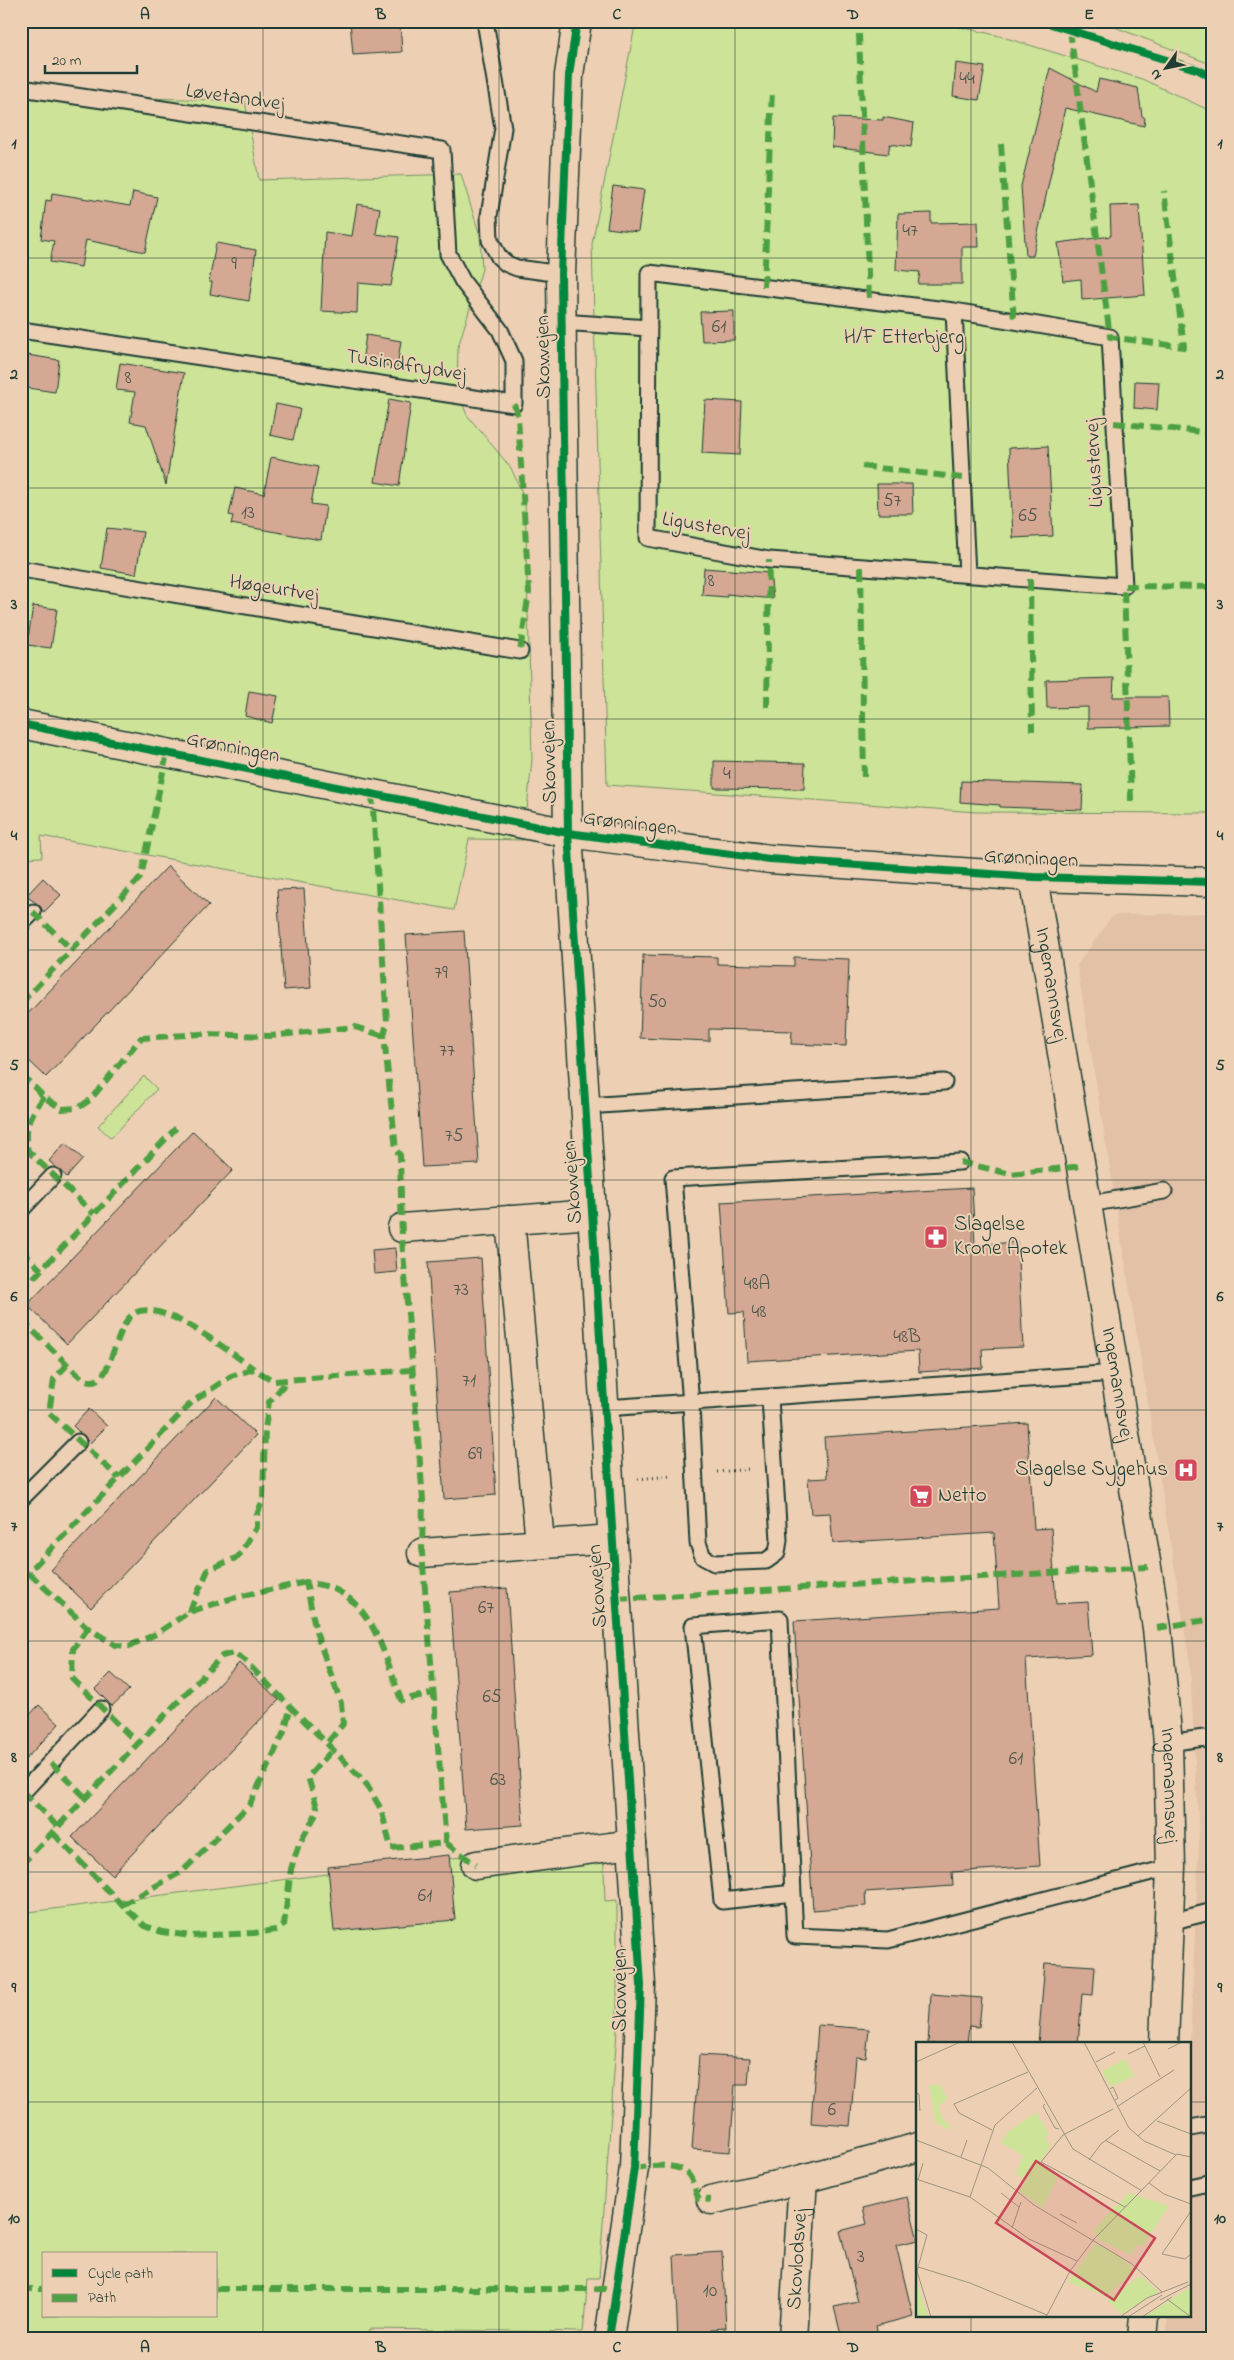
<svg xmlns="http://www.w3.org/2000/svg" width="1234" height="2360" viewBox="0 0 1234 2360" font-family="'Indie Flower',sans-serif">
<rect width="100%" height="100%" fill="#edd0b3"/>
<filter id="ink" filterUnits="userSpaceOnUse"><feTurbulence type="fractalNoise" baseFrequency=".02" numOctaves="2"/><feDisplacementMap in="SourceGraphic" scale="10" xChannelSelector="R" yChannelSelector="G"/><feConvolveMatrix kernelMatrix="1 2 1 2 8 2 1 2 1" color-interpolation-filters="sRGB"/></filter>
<g filter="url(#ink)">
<!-- built -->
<path fill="#e2c1a7" d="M 1213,913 L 1213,2339 L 1166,2339 L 1168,2316 L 1190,2316 L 1190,2044 L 1199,1839 L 1190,1664 L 1077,965 L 1113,915 Z"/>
<!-- green -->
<path fill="#cce398" stroke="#769066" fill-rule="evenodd" d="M 636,21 L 932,21 L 996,35 L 1142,79 L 1213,112 L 1213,813 L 976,812 L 607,785 L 592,244 Z
M 1099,21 L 1213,21 L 1213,65 Z
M 21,94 L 245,101 L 259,180 L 461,174 L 480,236 L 482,269 L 458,347 L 457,390 L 467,415 L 511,468 L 525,499 L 532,759 L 524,840 L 469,839 L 454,910 L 41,836 L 42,857 L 21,858 Z
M 144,1076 L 157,1089 L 111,1138 L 98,1126 Z
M 603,1839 L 605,1901 L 617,1900 L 617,2031 L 599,2278 L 588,2278 L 583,2332 L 370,2329 L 369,2339 L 21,2339 L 21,1913 ZM 44,2254 L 216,2254 L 216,2316 L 44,2316 Z"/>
<!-- building -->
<path fill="#d4a893" stroke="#1f3d34" d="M 350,21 L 400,21 L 402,52 L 353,55 Z
M 956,63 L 985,67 L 979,100 L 953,96 Z
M 1050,68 L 1096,92 L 1099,79 L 1138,88 L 1142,116 L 1145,118 L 1144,126 L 1065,108 L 1033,256 L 1026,256 L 1021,186 Z
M 883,117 L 914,123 L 911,147 L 890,144 L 888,154 L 832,147 L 833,118 L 883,120 Z
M 613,186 L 644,190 L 638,232 L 607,228 Z
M 133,192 L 157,197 L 145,252 L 86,240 L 81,267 L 50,262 L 54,241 L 41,239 L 46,200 L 51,201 L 52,193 L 130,206 Z
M 357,204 L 380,208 L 376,234 L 399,237 L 391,286 L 358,283 L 357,313 L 321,311 L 325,232 L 352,236 Z
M 1139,205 L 1145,295 L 1082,300 L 1081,279 L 1063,281 L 1058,243 L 1111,236 L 1110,206 Z
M 931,213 L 931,223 L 978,222 L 979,247 L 962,247 L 962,284 L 918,284 L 920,272 L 896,270 L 898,214 Z
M 216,243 L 256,250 L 249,301 L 210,294 L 212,282 L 209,282 Z
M 734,311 L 734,340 L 702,341 L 700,312 Z
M 366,335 L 401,341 L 397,367 L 362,362 Z
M 21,354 L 59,360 L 55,392 L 21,387 Z
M 120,363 L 184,373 L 166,485 L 146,425 L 130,422 L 135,392 L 116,390 Z
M 1135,381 L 1159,382 L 1157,410 L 1134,408 Z
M 389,399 L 411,403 L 399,486 L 375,482 Z
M 705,400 L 742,402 L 740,455 L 702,453 Z
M 276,404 L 300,409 L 293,440 L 270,435 Z
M 1048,446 L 1053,536 L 1013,538 L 1009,448 Z
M 271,457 L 318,467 L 311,504 L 326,506 L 321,540 L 231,524 L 233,516 L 229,515 L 235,488 L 264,494 Z
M 877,484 L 912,484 L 913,514 L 878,514 Z
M 107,528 L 143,532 L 136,574 L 101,568 Z
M 704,568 L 770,573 L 773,599 L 727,594 L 727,597 L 702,595 Z
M 33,606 L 57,609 L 51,648 L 27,645 Z
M 1114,678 L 1113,697 L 1168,697 L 1169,726 L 1088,728 L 1088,707 L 1047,708 L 1046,680 Z
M 249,691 L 278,696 L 272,723 L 245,716 Z
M 714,761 L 805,763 L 804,789 L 714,788 Z
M 961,781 L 1083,785 L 1082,810 L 1000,807 L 1000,805 L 960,802 Z
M 168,866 L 209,905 L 46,1077 L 21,1053 L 21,1021 Z
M 43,878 L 61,895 L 44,912 L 39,905 L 26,896 Z
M 304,889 L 311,988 L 284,990 L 277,890 Z
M 464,931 L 479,1164 L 422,1167 L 406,935 Z
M 643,955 L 717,957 L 717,964 L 794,966 L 794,957 L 849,959 L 846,1046 L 791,1044 L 792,1031 L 709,1029 L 709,1041 L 640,1038 Z
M 193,1131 L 233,1170 L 67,1344 L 27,1305 Z
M 65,1143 L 83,1159 L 67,1177 L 49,1161 Z
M 972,1188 L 975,1245 L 1017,1242 L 1023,1347 L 982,1349 L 983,1368 L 919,1372 L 918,1351 L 747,1361 L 744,1312 L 729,1313 L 721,1202 Z
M 395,1248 L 397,1272 L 374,1274 L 372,1250 Z
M 481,1258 L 496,1495 L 444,1499 L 428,1262 Z
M 216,1397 L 256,1435 L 91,1608 L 51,1570 Z
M 89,1409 L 107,1426 L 90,1443 L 73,1426 Z
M 1027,1423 L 1034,1529 L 1051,1528 L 1056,1604 L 1088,1602 L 1092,1655 L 1026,1659 L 1040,1866 L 952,1872 L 953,1886 L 865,1892 L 866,1906 L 813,1910 L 794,1621 L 999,1608 L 994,1533 L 833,1543 L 830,1513 L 811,1514 L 808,1479 L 827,1478 L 824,1437 Z
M 507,1588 L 523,1825 L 466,1829 L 450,1592 Z
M 239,1663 L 279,1700 L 112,1875 L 72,1837 Z
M 111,1673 L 129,1690 L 112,1706 L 95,1689 Z
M 39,1705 L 59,1724 L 21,1764 L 21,1724 Z
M 449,1855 L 455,1920 L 334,1931 L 328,1867 Z
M 1045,1963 L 1095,1966 L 1093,1995 L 1082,1994 L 1078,2044 L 1038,2044 Z
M 931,1994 L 982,1998 L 979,2027 L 969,2026 L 967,2044 L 928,2044 Z
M 818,2025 L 869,2029 L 866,2058 L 856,2057 L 850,2126 L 811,2123 Z
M 699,2055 L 750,2058 L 748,2085 L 735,2085 L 730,2152 L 692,2149 Z
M 907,2197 L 918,2240 L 896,2245 L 913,2316 L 876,2326 L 879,2339 L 842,2339 L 834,2307 L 858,2302 L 840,2231 L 867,2224 L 863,2208 Z
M 722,2252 L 726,2328 L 711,2329 L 711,2339 L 678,2339 L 674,2255 Z"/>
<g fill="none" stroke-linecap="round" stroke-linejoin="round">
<!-- service casing -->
<g stroke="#1f3d34" stroke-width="19">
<path id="service" d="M 485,21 L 503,128 L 489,216 L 490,240 L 499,257 L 507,264 L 517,268 L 561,274
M 21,88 L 442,150 L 448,254 L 463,282 L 500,330 L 514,361 L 514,404 L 21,330
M 649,273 L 954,311 L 1110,337 L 1124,586 L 769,560 L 648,538 Z
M 954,311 L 967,574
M 561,322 L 649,328
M 21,569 L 520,651
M 21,924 L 33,912
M 586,1106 L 944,1082
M 1089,1204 L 1164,1191
M 21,1210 L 53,1176
M 770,1398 L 779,1540 L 777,1553 L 766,1561 L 714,1563 L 703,1557 L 698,1543 L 691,1404 L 673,1178 L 960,1162
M 605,1408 L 1116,1373
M 21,1499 L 78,1442
M 1168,1743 L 1204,1738 L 1213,1743
M 21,1794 L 101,1709
M 793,1893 L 722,1901 L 693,1626 L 780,1619 L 795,1936 L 888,1940 L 1171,1867
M 1170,1922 L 1213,1911
M 1190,2128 L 1213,2124
M 1190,2187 L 1213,2182"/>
</g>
<!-- minor casing -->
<g stroke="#1f3d34" stroke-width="31">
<g id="minor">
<path d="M 577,21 L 569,75 L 561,274 L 568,833 L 641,1985 L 634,2168 L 609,2339"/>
<path d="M 510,1220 L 540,1543"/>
<path d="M 402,1228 L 593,1214"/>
<path d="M 422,1553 L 613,1539"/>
<path d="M 476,1865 L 632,1844"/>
<path d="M 711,2200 L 803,2179 L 918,2147"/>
<path id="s1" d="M 793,2339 L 803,2179"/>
</g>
</g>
<!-- tertiary casing -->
<g stroke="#1f3d34" stroke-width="31">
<g id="tertiary">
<path id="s2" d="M 1033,877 L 1157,1628 L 1168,1743 L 1171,1867 L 1164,2044"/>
<path d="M 1142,2339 L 1144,2316"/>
</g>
</g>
<!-- secondary casing -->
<g stroke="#1f3d34" stroke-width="31">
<path id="secondary" d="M 21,724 L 568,833 L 770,859 L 1033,877 L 1213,882"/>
</g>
<!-- path -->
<path stroke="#1f3d34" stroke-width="3" stroke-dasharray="1 4" stroke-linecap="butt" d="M 717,1472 L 751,1469
M 638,1479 L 671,1476"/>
<!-- service -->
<use href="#service" stroke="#edd0b3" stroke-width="15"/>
<!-- minor -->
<use href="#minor" stroke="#edd0b3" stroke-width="28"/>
<!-- tertiary -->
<use href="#tertiary" stroke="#edd0b3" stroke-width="28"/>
<!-- secondary -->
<use href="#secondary" stroke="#edd0b3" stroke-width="28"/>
<!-- quiet -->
<path stroke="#4da043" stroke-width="6" stroke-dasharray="12 6" stroke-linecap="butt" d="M 1070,30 L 1110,337 L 1184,347 L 1164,191
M 859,34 L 869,300
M 1001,144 L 1014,321
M 764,287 L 772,90
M 514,404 L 518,417 L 529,592 L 520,651
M 1114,423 L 1213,433
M 862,466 L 963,478
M 861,567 L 864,783
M 1030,579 L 1032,731
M 767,707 L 769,560
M 1131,801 L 1124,586 L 1213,587
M 33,912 L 72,950
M 21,1003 L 141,877 L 167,753
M 21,1074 L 44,1097 L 62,1109 L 78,1108 L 90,1100 L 141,1038 L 201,1034 L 270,1036 L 355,1027 L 384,1036
M 44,1097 C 31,1114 23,1129 28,1151 L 94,1214
M 960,1162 L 1011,1174 L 1082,1166
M 21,1250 L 41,1270
M 21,1291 L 176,1128
M 21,1319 L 76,1373 C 87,1383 96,1385 105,1372 C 113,1357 121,1323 133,1314 C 159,1295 232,1354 254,1369
M 67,1365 L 54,1379 L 49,1413 L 119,1478
M 29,1573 L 88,1628 L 115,1645 L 129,1646 L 156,1634 L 189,1612 L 233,1598 L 306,1582
M 21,1580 L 192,1402 L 231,1376 L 254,1369 L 274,1381 L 411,1370
M 617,1599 L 1148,1567
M 189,1612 L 208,1570 L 238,1557 L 257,1526 L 257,1515 L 263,1499 L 265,1429 L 269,1402 L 288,1380
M 88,1628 L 73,1649 L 72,1678 L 138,1744
M 1157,1628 L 1213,1619
M 328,1742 L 343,1724 L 341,1703 L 316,1632 L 306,1582 C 315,1584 327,1585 336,1590 C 375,1609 387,1662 401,1700 L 434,1693
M 51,1763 L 86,1798
M 23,1792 L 58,1827
M 53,1833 L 122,1905 L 145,1926 L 162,1932 L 191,1936 L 254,1933 L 276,1930 L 284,1925 L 291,1869 L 299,1844 L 315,1816 L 317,1807 L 308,1777 L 334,1748
M 446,1843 L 476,1865
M 21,1865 L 222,1656 L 233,1653 L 243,1659 L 365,1782 L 381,1809 L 391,1848 L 446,1843 L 422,1553 L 423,1500 L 402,1239 L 400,1155 L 396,1150 L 384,1036 L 387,1022 L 372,793
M 122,1905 L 183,1871 L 250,1804 L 284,1732 L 291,1706
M 634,2168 C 649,2166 681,2161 690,2177 C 694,2183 695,2192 699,2199 L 711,2200
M 21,2289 L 44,2289
M 216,2289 L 617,2289"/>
<!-- cycleway casing -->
<g stroke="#edd0b3" stroke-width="11">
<path id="cycleway" d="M 577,21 L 569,75 L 561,274 L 568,833 L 641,1985 L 634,2168 L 609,2339
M 1041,21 L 1199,70 L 1213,78
M 21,724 L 568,833 L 770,859 L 1033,877 L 1213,882"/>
</g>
<!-- cycleway -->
<use href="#cycleway" stroke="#00873e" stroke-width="8"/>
</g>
</g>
<!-- grid -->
<path fill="none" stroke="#1f3d34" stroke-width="1" stroke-opacity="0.55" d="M 263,21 L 263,2339M 499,21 L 499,2339M 735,21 L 735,2339M 971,21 L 971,2044M 21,258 L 1213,258M 21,488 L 1213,488M 21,719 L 1213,719M 21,950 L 1213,950M 21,1180 L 1213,1180M 21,1410 L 1213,1410M 21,1641 L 1213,1641M 21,1872 L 1213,1872M 21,2102 L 918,2102M 1190,2102 L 1213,2102M 971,2316 L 971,2339"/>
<!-- icons -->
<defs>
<g id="pharmacy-square" transform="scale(1.25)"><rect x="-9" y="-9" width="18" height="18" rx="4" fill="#d1495b" stroke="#edd0b3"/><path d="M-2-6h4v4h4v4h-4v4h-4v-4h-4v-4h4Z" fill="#fff"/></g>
<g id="hospital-square" transform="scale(1.25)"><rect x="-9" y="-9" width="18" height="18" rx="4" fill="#d1495b" stroke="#edd0b3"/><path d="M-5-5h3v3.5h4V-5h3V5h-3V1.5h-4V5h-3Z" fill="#fff"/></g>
<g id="supermarket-square" transform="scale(1.25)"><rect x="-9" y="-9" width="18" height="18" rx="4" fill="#d1495b" stroke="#edd0b3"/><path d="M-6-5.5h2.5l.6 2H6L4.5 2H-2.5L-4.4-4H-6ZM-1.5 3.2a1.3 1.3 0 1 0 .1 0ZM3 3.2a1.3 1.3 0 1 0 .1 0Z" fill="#fff"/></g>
</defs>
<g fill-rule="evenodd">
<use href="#pharmacy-square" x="936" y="1237"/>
<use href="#hospital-square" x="1186" y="1470"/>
<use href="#supermarket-square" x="921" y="1496"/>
</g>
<g text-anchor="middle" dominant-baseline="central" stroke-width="4" stroke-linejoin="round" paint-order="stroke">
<!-- number labels -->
<g font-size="19" fill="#4c584c">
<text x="967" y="79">44</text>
<text x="910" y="231">47</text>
<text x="234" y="264">9</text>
<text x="719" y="327">61</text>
<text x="128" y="378">8</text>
<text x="892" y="501">57</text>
<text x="248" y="513">13</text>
<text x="1028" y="516">65</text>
<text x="711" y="581">8</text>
<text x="727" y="774">4</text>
<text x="441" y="973">79</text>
<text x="657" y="1002">50</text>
<text x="447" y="1051">77</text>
<text x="454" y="1136">75</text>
<text x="757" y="1284">48A</text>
<text x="461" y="1290">73</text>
<text x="759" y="1312">48</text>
<text x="907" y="1337">48B</text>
<text x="469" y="1381">71</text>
<text x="475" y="1454">69</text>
<text x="486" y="1608">67</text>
<text x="492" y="1697">65</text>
<text x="1016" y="1759">61</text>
<text x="498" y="1780">63</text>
<text x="425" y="1896">61</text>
<text x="832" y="2110">6</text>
<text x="861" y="2257">3</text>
<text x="710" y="2291">10</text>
</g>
<!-- street labels -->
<g font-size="21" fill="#1f3d34" stroke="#edd0b3">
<text transform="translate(235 98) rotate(8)">Løvetandvej</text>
<text transform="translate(544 357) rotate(-91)">Skovvejen</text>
<text transform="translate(406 366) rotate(9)">Tusindfrydvej</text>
<text transform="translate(1095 463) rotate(-93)">Ligustervej</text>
<text transform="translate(706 527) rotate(10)">Ligustervej</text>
<text transform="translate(274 589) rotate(9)">Høgeurtvej</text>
<text transform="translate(233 748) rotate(11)">Grønningen</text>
<text transform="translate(550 762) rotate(-91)">Skovvejen</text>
<text transform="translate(630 824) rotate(7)">Grønningen</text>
<text transform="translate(1031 859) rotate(3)">Grønningen</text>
<text stroke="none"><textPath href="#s2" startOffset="109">Ingemannsvej</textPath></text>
<text transform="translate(573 1182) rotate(-94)">Skovvejen</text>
<text stroke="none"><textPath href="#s2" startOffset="514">Ingemannsvej</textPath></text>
<text transform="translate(598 1586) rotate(-94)">Skovvejen</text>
<text stroke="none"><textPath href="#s2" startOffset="919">Ingemannsvej</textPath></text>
<text transform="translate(621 1990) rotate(-90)">Skovvejen</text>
<text stroke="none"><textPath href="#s1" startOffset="80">Skovlodsvej</textPath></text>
</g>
<!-- park labels -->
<g font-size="21" fill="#284539" stroke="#edd0b3">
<text x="904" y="338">H/F Etterbjerg</text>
</g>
<!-- poi labels -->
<g font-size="21" fill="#1f3d34" stroke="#edd0b3" text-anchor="start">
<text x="954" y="1225">Slagelse<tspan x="954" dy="24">Krone Apotek</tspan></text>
<text x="1168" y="1470" text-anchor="end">Slagelse Sygehus</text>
<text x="938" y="1496">Netto</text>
</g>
</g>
<!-- overview -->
<g transform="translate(916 2042)">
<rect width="275" height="275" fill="#edd0b3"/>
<path d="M 209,17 L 218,34 L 195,45 L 186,29 ZM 13,43 L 24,43 L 31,56 L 27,62 L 22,61 L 26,76 L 35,85 L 34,88 L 20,81 ZM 120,70 L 133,92 L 129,95 L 134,105 L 123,121 L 143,132 L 127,166 L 103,149 L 110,138 L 100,132 L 107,113 L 85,101 L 91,91 ZM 213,151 L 253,164 L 226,205 L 221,203 L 215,213 L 183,198 L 178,189 L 198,164 L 200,165 ZM 180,201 L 207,217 L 219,229 L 190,254 L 152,240 ZM 224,234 L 243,250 L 205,272 L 191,258 ZM 0,236 L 12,275 L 0,275 ZM 275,246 L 275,275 L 228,275 L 268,249 Z" fill="#cce398"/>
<path fill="none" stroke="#9b9580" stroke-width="1" d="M 96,0 L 157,107 L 226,149M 168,0 L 213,86 L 228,99 L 260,113M 227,0 L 244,35M 252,7 L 266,0M 212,12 L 229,4M 0,20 L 42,1M 180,20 L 199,10M 194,47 L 197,45 L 202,56 L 199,58M 0,51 L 3,52 L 4,69M 129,62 L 127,64 L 139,86 L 143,87M 202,64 L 258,28M 197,67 L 147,93 L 125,120 L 209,165M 241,79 L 275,92M 76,88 L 43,71 L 38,62 L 112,30M 222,94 L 275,46M 0,98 L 72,126 L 118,163 L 216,222 L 246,250M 189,98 L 244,129M 45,115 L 51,98M 173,118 L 185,102 L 203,88M 0,137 L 54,155 L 113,197 L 161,219M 2,138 L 7,121M 233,141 L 248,152 L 275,162M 85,151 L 103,165M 54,155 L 79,83 L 121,46M 275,169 L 246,212 L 269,217 L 275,212M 144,172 L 161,181M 96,186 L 105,160M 0,187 L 11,193 L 1,229 L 15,275M 2,225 L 54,241 L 131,273M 251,257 L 275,275M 244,258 L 275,242M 130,275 L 154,229 L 178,197 L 261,112 L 275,115M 204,275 L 231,256 L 272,240M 212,275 L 246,253M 226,275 L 256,255"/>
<path fill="#c84859" fill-opacity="0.15" stroke="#c84859" stroke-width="2.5" d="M 120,119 L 239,196 L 198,258 L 80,181 Z"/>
<rect width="275" height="275" fill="none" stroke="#1f3d34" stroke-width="2.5"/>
</g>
<!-- margin -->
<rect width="1234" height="2360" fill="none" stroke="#edd0b3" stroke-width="55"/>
<!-- legend -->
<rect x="42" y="2252" width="175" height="65" fill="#edd0b3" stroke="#9b9580"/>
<rect x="52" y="2269" width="25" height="8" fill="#00873e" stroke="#9b9580"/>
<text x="88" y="2278" font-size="15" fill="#1f3d34">Cycle path</text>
<rect x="52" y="2294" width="25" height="8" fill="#4da043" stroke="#9b9580"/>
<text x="88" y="2302" font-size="15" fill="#1f3d34">Path</text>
<!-- north arrow -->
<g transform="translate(1166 68) rotate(237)" stroke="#edd0b3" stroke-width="4" paint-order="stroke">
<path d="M0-4L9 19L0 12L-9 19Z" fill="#1f3d34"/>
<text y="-8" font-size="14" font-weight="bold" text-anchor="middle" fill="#1f3d34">N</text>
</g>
<!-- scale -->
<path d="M45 65v8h92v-8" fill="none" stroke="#1f3d34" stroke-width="2.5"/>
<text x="52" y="65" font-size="15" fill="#1f3d34" stroke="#edd0b3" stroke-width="4" paint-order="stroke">20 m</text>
<rect x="28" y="28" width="1178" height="2304" fill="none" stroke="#1f3d34" stroke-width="2"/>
<g font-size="16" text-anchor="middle" font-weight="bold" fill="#1f3d34">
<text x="145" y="19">A</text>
<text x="381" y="19">B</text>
<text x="617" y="19">C</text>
<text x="853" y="19">D</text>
<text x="1089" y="19">E</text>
<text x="14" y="148">1</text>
<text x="1220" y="148">1</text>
<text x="14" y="379">2</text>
<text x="1220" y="379">2</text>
<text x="14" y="609">3</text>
<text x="1220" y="609">3</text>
<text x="14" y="840">4</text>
<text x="1220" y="840">4</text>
<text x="14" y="1070">5</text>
<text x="1220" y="1070">5</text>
<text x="14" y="1301">6</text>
<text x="1220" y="1301">6</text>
<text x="14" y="1531">7</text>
<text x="1220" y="1531">7</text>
<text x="14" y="1762">8</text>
<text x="1220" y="1762">8</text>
<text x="14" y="1992">9</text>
<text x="1220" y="1992">9</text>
<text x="14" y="2223">10</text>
<text x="1220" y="2223">10</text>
<text x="145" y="2352">A</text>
<text x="381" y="2352">B</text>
<text x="617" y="2352">C</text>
<text x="853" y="2352">D</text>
<text x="1089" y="2352">E</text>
</g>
</svg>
